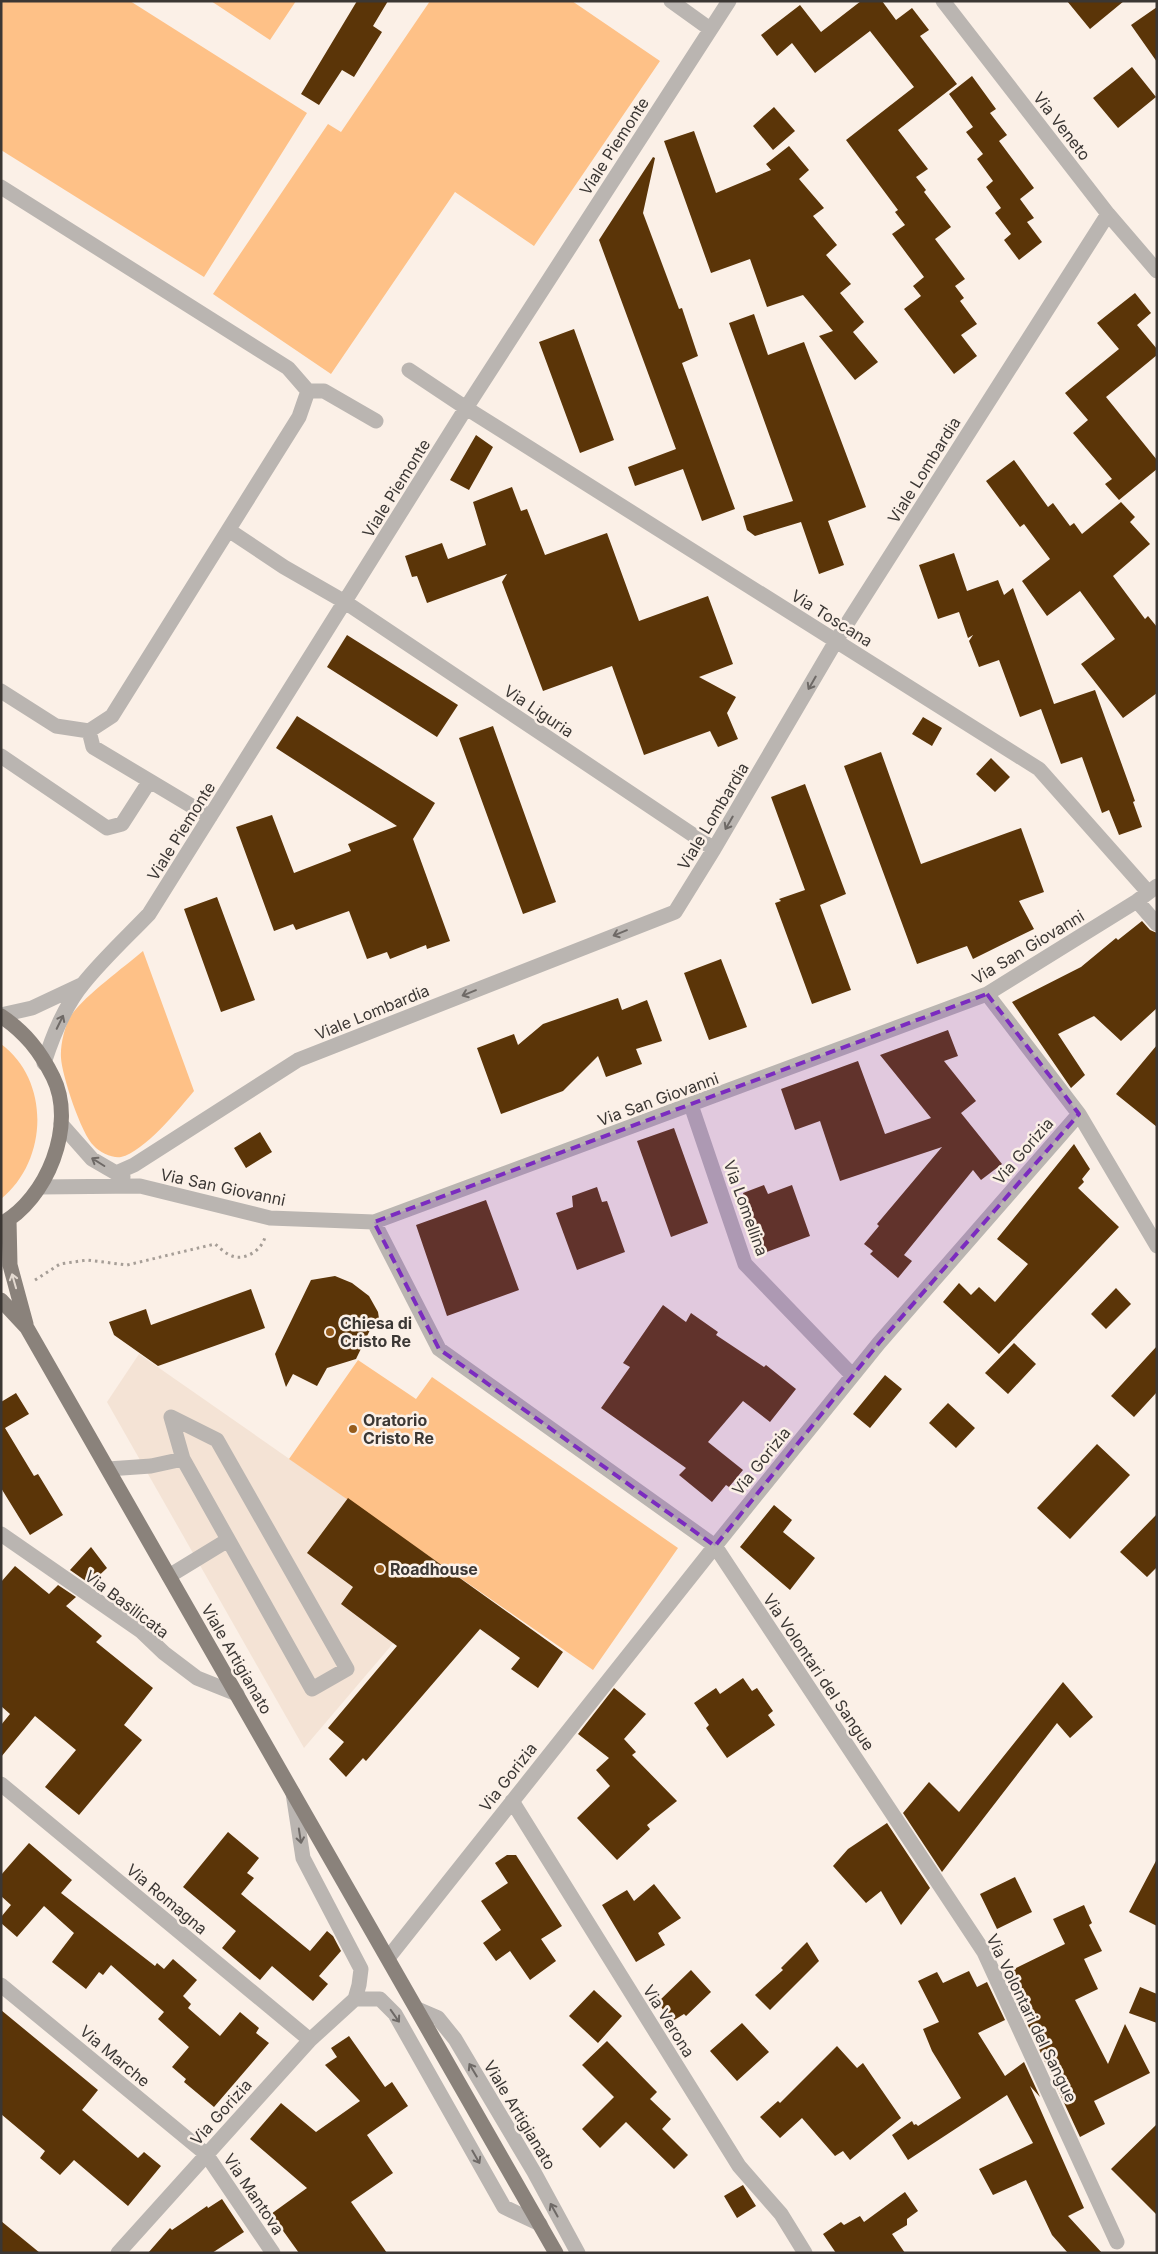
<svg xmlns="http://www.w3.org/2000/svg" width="1158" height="2254" viewBox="0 0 1158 2254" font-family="Inter,sans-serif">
<rect width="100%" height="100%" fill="#fbf0e7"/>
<!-- built -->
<path fill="#f4e3d5" d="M 139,1354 L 453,1573 L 304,1748 L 107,1402 Z"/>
<!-- green -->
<path fill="#fec187" d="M 1,1 L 130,1 L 307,113 L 204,277 L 1,150 Z
M 211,1 L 296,1 L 270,40 Z
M 430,1 L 572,1 L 660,61 L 534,246 L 455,192 L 331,374 L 213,294 L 328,124 L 341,132 Z
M 143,951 L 194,1091 C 179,1109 144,1152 121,1157 C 114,1159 99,1152 94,1146 C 81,1134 62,1075 61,1058 C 60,1045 65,1024 72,1014 C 87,994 123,968 143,951 Z
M 1,1044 C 51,1081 48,1161 1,1199 Z
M 358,1360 L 416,1399 L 432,1377 L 678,1548 L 593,1670 L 289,1459 Z"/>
<!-- building -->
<path fill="#5b3508" d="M 357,1 L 388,1 L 373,26 L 382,32 L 354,77 L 342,70 L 319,105 L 301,94 Z
M 861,1 L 882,1 L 896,20 L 912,8 L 929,30 L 920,36 L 957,84 L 898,130 L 928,169 L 916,177 L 926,190 L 924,192 L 951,227 L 935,239 L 965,279 L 955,286 L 964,298 L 960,301 L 977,324 L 961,335 L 977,356 L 954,374 L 904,309 L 921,296 L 913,286 L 924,277 L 892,234 L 905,225 L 895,212 L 898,210 L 846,140 L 914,87 L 870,31 L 815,73 L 792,43 L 777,56 L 761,35 L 800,5 L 821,32 Z
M 1067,1 L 1124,1 L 1090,29 Z
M 1157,7 L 1157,62 L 1131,25 Z
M 1132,67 L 1156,97 L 1118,128 L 1093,98 Z
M 972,76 L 996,109 L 990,113 L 1007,135 L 999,141 L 1034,188 L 1020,199 L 1034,218 L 1027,222 L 1042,242 L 1019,260 L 1004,240 L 1011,234 L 995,213 L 1001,208 L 986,187 L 993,181 L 977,159 L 983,154 L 966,132 L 973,127 L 949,94 Z
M 774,107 L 795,131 L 773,150 L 753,126 Z
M 694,131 L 716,193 L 771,170 L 766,164 L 789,146 L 809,170 L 799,179 L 824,208 L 813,216 L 837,245 L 826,255 L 851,284 L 840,293 L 864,322 L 853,332 L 878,362 L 855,380 L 819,336 L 833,331 L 803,295 L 767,307 L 750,259 L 711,273 L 664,141 Z
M 653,157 L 655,158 L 643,213 L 679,309 L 682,308 L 698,356 L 682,363 L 735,509 L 702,521 L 683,469 L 635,486 L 628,467 L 676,449 L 599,240 Z
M 1135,293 L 1151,313 L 1137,325 L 1157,349 L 1157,355 L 1106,397 L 1157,460 L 1157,469 L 1119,500 L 1105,484 L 1112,479 L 1073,433 L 1088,420 L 1065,393 L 1119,349 L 1097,323 Z
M 754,314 L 768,355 L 804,342 L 866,507 L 828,521 L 844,565 L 819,574 L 801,522 L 755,536 L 747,530 L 743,516 L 793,501 L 729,323 Z
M 574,329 L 614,440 L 580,453 L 539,342 Z
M 476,435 L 493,447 L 469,490 L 450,480 Z
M 1014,460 L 1048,507 L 1053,503 L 1070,526 L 1074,523 L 1082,534 L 1121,502 L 1135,517 L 1130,522 L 1150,544 L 1113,576 L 1145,619 L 1148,616 L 1157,627 L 1157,693 L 1123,718 L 1081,664 L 1115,639 L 1080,591 L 1047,616 L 1022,581 L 1050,559 L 1024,524 L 1020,527 L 986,481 Z
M 512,487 L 521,511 L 527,509 L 545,555 L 607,533 L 639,621 L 708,596 L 733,664 L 699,677 L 736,697 L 727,713 L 738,739 L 718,747 L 710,731 L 644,755 L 612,666 L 543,691 L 502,582 L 507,574 L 427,603 L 417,576 L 412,577 L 405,556 L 442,543 L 448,559 L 486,545 L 473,502 Z
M 954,553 L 967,591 L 998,580 L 1004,595 L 1013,588 L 1054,704 L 1095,690 L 1135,801 L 1133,802 L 1142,827 L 1119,835 L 1109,810 L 1102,813 L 1082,757 L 1061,764 L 1041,709 L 1020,717 L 999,660 L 979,667 L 969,641 L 973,635 L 968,638 L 959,612 L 938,619 L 919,565 Z
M 347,635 L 458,705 L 437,737 L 327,667 Z
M 297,716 L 435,803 L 413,839 L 450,941 L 427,949 L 426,945 L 390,959 L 387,952 L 367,959 L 349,911 L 296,930 L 293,924 L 274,931 L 236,827 L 272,815 L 294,873 L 351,851 L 348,844 L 397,826 L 276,748 Z
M 923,717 L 942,728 L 932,746 L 912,734 Z
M 493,726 L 556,902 L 523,914 L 459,738 Z
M 881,752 L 921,864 L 1021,828 L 1044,892 L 1019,901 L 1034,929 L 973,959 L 967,946 L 917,964 L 844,766 Z
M 991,758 L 1010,777 L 995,792 L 976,774 Z
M 805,784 L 846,894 L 820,905 L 851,990 L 812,1004 L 775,903 L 781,901 L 779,899 L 805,890 L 771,797 Z
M 217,897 L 255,1000 L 221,1012 L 184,909 Z
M 1142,921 L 1150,930 L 1157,933 L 1157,1008 L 1121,1041 L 1094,1016 L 1058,1034 L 1085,1075 L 1071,1088 L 1012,1002 L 1081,967 L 1116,938 L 1118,940 Z
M 721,959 L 747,1027 L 709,1040 L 684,973 Z
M 618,998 L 622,1010 L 647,1000 L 662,1041 L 636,1049 L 642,1064 L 606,1077 L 598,1056 L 563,1091 L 501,1114 L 477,1048 L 514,1034 L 518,1045 L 543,1024 Z
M 948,1030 L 958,1056 L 944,1061 L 976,1101 L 961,1113 L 1002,1164 L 981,1180 L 973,1170 L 904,1255 L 912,1261 L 898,1278 L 870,1254 L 873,1251 L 864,1244 L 879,1226 L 877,1224 L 942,1147 L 840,1181 L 820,1121 L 795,1130 L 781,1089 L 858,1061 L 885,1134 L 931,1118 L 880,1055 Z
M 1157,1045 L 1157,1127 L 1116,1094 Z
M 674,1128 L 708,1223 L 671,1237 L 637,1141 Z
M 260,1132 L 272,1152 L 246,1168 L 234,1148 Z
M 1074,1144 L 1090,1169 L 1082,1179 L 1084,1182 L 1078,1188 L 1119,1227 L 999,1354 L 943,1302 L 959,1283 L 971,1295 L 979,1287 L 995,1302 L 1028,1264 L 997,1239 Z
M 764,1185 L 768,1194 L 792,1185 L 810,1236 L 764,1253 L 743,1193 Z
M 597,1187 L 602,1202 L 607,1201 L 625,1252 L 577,1270 L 556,1213 L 573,1207 L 572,1196 Z
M 486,1200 L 519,1290 L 447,1316 L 416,1225 Z
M 335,1276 L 352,1283 L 369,1296 L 378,1312 L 380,1325 L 370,1330 L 356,1359 L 327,1368 L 317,1386 L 293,1374 L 286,1387 L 275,1354 L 311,1280 Z
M 1116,1288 L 1131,1304 L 1106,1329 L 1091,1314 Z
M 251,1289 L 265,1328 L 158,1366 L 114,1335 L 109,1322 L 146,1309 L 151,1325 Z
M 663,1305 L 686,1322 L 691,1313 L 718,1332 L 716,1335 L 764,1367 L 766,1365 L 796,1389 L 770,1422 L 743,1401 L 708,1442 L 743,1470 L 729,1487 L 726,1485 L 712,1502 L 679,1475 L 686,1468 L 601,1408 L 630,1367 L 623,1363 Z
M 1014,1343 L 1036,1364 L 1008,1394 L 985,1373 Z
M 1157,1346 L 1157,1392 L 1134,1417 L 1111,1396 Z
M 885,1375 L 902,1389 L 870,1428 L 853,1414 Z
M 16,1393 L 29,1414 L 5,1428 L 34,1476 L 38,1474 L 63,1515 L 30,1535 L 1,1488 L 1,1402 Z
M 948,1403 L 975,1428 L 956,1448 L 929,1423 Z
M 1097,1444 L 1130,1475 L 1070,1539 L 1037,1508 Z
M 348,1498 L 563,1652 L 538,1688 L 511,1669 L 520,1658 L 480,1629 L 366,1761 L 363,1758 L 346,1777 L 329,1759 L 344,1742 L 328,1728 L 397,1646 L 341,1604 L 353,1587 L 307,1553 Z
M 774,1505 L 792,1520 L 783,1532 L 815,1558 L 790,1590 L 740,1547 Z
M 1157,1514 L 1157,1567 L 1147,1577 L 1120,1552 Z
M 91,1547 L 107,1568 L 90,1584 L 70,1570 Z
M 15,1566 L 49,1594 L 58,1585 L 76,1597 L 66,1606 L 102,1636 L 96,1642 L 153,1688 L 124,1725 L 142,1740 L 79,1815 L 45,1787 L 76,1750 L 35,1716 L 1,1757 L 1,1725 L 10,1714 L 1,1706 L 1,1582 Z
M 743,1678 L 752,1691 L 757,1688 L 773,1711 L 768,1715 L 775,1725 L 727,1758 L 706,1728 L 709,1725 L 694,1703 L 716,1688 L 720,1694 Z
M 1063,1682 L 1093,1717 L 1070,1738 L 1057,1723 L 942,1872 L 903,1813 L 929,1782 L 959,1812 Z
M 614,1688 L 646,1714 L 624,1739 L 636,1752 L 632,1755 L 677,1801 L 647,1825 L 650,1829 L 617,1860 L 577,1818 L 610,1786 L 596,1770 L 609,1758 L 578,1734 Z
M 887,1823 L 930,1888 L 901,1925 L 881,1891 L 866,1903 L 833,1866 L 848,1849 Z
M 228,1832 L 259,1858 L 247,1873 L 254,1878 L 241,1894 L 310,1951 L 327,1931 L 333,1936 L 341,1951 L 319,1976 L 328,1984 L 313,2001 L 272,1966 L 260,1980 L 222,1948 L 236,1931 L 183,1887 Z
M 29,1843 L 72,1880 L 61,1893 L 155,1966 L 157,1963 L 164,1969 L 173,1959 L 197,1980 L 183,1996 L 191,2004 L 188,2008 L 220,2036 L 240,2012 L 259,2028 L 256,2033 L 269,2043 L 214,2107 L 184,2082 L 186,2079 L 172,2067 L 189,2047 L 158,2019 L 164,2012 L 111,1965 L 103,1975 L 99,1972 L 86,1989 L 52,1962 L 74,1933 L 44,1906 L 17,1937 L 1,1923 L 1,1917 L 11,1905 L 1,1896 L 1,1875 Z
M 507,1855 L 516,1855 L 562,1926 L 541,1939 L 556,1961 L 530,1980 L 510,1951 L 496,1961 L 483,1943 L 501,1930 L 481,1901 L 508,1883 L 495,1863 Z
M 1157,1859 L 1157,1926 L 1129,1912 Z
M 1015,1877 L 1032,1912 L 997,1929 L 980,1894 Z
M 654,1884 L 681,1918 L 658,1933 L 665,1945 L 636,1962 L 602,1905 L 627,1890 L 634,1901 Z
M 1084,1905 L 1092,1923 L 1089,1925 L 1102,1951 L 1084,1959 L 1098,1989 L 1075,2000 L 1108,2064 L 1125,2024 L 1150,2073 L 1094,2101 L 1105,2124 L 1080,2137 L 1004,1974 L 1065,1944 L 1053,1919 Z
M 807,1942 L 819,1961 L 770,2010 L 755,1995 L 783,1970 L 781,1968 Z
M 691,1970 L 711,1992 L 686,2016 L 684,2014 L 671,2022 L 658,2002 Z
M 969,1971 L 977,1987 L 987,1982 L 1005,2020 L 978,2033 L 1005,2076 L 1024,2062 L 1040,2097 L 1030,2086 L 1084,2208 L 1068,2216 L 1102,2253 L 1068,2253 L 1052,2235 L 1026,2180 L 993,2195 L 979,2169 L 1033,2143 L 1007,2095 L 908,2160 L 892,2135 L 912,2121 L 914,2125 L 916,2124 L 918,2126 L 961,2098 L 932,2051 L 923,2029 L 939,2022 L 918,1981 L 937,1972 L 943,1983 Z
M 1140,1987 L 1157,1994 L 1157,2023 L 1129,2013 Z
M 594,1990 L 622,2016 L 598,2043 L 569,2016 Z
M 1,2010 L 98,2090 L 82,2110 L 138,2158 L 144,2152 L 161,2166 L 128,2206 L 74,2160 L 60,2175 L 40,2158 L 45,2151 L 1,2114 Z
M 742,2023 L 769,2052 L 737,2081 L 710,2051 Z
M 349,2036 L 385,2087 L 392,2082 L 408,2106 L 367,2135 L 393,2173 L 351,2202 L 387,2253 L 299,2253 L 271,2214 L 307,2188 L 250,2139 L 281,2103 L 316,2132 L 360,2101 L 325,2065 L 337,2057 L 331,2048 Z
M 607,2041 L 657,2092 L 650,2099 L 671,2119 L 662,2129 L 688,2155 L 674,2169 L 626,2122 L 600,2148 L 582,2129 L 614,2097 L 582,2065 Z
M 837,2046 L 857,2068 L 863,2063 L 901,2118 L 850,2160 L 843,2151 L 835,2156 L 802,2118 L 780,2138 L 760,2117 L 778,2101 L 780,2103 Z
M 1157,2124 L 1157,2215 L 1111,2169 Z
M 743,2185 L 756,2206 L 737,2218 L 724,2196 Z
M 905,2192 L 918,2211 L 907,2219 L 907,2225 L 892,2234 L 905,2253 L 836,2253 L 823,2234 L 841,2222 L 844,2225 L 860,2216 L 864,2222 Z
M 222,2199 L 244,2232 L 212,2253 L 148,2253 L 170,2228 L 172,2230 L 207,2206 L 208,2208 Z
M 1,2221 L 40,2253 L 1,2253 Z"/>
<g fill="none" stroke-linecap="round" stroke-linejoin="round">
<!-- path -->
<path stroke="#a69e97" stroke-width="3" stroke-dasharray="2.5 4" stroke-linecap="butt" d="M 35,1280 L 60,1264 L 87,1260 L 127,1265 L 215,1244 C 220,1248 226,1254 232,1256 C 245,1261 262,1250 265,1237"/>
<!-- minor -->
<path stroke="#bab5b1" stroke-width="15" d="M 671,1 L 710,29
M 943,1 L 1108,214 L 1157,271
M 1,187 L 288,368 L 308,391 L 324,391 L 376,421
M 409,370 L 466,408 L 1039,769 L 1148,892
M 230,531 L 284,567 L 345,602 L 714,849
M 1,691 L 56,726 L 89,731 L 112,716 L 299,417 L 308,391
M 89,731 L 93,747 L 210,817
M 1,756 L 107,828 L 122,824 L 149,782
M 1137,901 L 1157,924
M 1,1015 L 32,1008 L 81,985
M 44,1063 C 53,1035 64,1007 83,984 C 103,959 127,937 149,914 L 466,408 L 729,1
M 691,1105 L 745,1264 L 852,1375
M 1079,1114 L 1157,1246
M 61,1124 L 92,1159 L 123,1177
M 116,1173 L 134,1165 L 298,1060 L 675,912 L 714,849 L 836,641 L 1108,214
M 40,1187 L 140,1186 L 270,1218 L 374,1222 L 987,994 L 1137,901 L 1157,886
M 374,1222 L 439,1349 L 715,1546 L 984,1952 L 1117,2242
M 171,1417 L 217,1440 L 347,1669 L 312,1689 L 183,1459 Z
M 108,1469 L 151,1466 L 183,1459
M 1,1534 L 141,1631 L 164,1653 L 197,1678 L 237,1694
M 169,1576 L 228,1540
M 1,1784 L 310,2040
M 512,1801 L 739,2166 L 781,2214 L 805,2253
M 388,1958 L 715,1546 L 879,1343 L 1079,1114 L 987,994
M 1,1985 L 206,2154 L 273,2253
M 355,1999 L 380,1999 L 395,2014 L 504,2207 L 540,2224
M 417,2009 L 438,2018 L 455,2039 L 534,2172 L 578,2253
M 118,2253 L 310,2040 L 355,1999 L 359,1985 L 361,1969 L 303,1858 L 293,1793"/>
<!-- major -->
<path stroke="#8a827b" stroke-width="15" d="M 1,1016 C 25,1032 40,1051 53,1077 C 77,1125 47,1199 1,1224
M 9,1220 L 10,1265 L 26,1324
M 1,1300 L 27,1328 L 556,2253"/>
</g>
<!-- one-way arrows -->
<defs><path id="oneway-shaft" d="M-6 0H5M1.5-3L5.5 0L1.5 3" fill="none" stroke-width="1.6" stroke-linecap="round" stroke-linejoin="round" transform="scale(1.25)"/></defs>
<g stroke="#6e6966">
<use href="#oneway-shaft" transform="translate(812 683) rotate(120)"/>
<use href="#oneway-shaft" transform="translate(729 823) rotate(120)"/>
<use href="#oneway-shaft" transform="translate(620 933) rotate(158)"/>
<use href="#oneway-shaft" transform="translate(469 993) rotate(158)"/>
<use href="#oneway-shaft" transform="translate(60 1022) rotate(-64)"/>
<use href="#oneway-shaft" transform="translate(98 1162) rotate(-148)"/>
<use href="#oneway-shaft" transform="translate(300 1836) rotate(81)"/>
<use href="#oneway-shaft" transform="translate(395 2016) rotate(55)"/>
<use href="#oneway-shaft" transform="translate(473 2070) rotate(-121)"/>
<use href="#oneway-shaft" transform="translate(476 2157) rotate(60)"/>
<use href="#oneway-shaft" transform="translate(554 2210) rotate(-119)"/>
</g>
<use stroke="#e4dad1" href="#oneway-shaft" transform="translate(14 1281) rotate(-106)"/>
<!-- marked area -->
<path fill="#7b2cbf" fill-opacity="0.2" stroke="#7b2cbf" stroke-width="4" stroke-dasharray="10 6" stroke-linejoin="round" d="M 987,994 L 1079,1114 L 879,1343 L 715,1546 L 439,1349 L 374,1222 Z"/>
<!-- markers -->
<g fill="#965c1b" stroke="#fbf0e7" stroke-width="2">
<circle cx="330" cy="1332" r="5"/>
<circle cx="353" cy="1429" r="5"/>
<circle cx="380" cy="1569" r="5"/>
</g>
<g text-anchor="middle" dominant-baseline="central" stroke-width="5" stroke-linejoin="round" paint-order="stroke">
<!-- street labels -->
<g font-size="16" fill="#3b3734" stroke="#fbf0e7">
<text transform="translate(1062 126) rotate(52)">Via Veneto</text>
<text transform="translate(614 146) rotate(-57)">Viale Piemonte</text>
<text transform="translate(924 470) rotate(-58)">Viale Lombardia</text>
<text transform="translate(396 488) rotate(-58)">Viale Piemonte</text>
<text transform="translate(832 618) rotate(32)">Via Toscana</text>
<text transform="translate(539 711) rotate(34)">Via Liguria</text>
<text transform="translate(713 816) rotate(-59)">Viale Lombardia</text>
<text transform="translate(181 831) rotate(-58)">Viale Piemonte</text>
<text transform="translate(1028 947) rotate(-31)">Via San Giovanni</text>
<text transform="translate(372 1012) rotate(-22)">Viale Lombardia</text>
<text transform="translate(658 1099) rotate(-20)">Via San Giovanni</text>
<text transform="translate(1023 1151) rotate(-49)">Via Gorizia</text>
<text transform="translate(223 1187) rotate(12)">Via San Giovanni</text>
<text transform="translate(746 1208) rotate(70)">Via Lomellina</text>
<text transform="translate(761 1461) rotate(-51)">Via Gorizia</text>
<text transform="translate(127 1604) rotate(37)">Via Basilicata</text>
<text transform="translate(237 1659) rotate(60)">Viale Artigianato</text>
<text transform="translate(819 1672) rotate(56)">Via Volontari del Sangue</text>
<text transform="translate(508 1777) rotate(-52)">Via Gorizia</text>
<text transform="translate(167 1899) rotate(40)">Via Romagna</text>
<text transform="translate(1032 2018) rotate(64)">Via Volontari del Sangue</text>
<text transform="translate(669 2021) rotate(58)">Via Verona</text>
<text transform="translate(115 2056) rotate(40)">Via Marche</text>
<text transform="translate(221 2112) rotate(-48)">Via Gorizia</text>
<text transform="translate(520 2115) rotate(59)">Viale Artigianato</text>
<text transform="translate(254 2194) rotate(56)">Via Mantova</text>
</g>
<!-- poi labels -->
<g font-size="16" font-weight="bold" fill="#3b3734" stroke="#fbf0e7" text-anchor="start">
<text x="340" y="1323">Chiesa di<tspan x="340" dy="18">Cristo Re</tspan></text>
<text x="363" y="1420">Oratorio<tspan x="363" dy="18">Cristo Re</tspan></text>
<text x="390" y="1569">Roadhouse</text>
</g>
</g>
<!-- border -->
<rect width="1158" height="2254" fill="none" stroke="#3b3734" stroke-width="5"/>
</svg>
